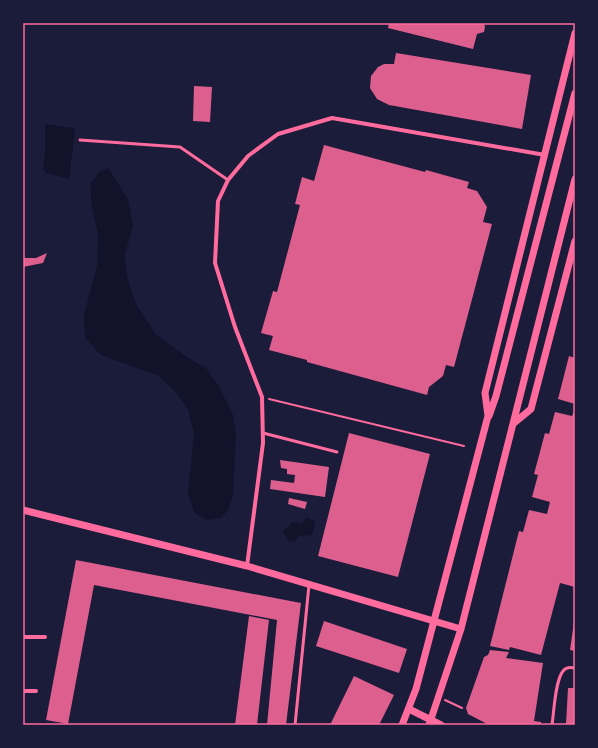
<svg xmlns="http://www.w3.org/2000/svg" width="598" height="748" viewBox="0 0 598 748" font-family="Mulish,sans-serif">
<rect width="100%" height="100%" fill="#1b1b3a"/>
<!-- water -->
<path fill="#12122b" d="M 45,124 L 74,128 L 75,131 L 69,179 L 46,173 L 43,169 L 45,151 Z
M 108,168 L 128,199 L 133,226 L 125,254 L 127,277 L 136,304 L 156,335 L 190,359 L 206,368 L 219,387 L 233,415 L 236,434 L 233,496 L 228,510 L 221,518 L 207,520 L 194,512 L 188,494 L 194,434 L 188,409 L 175,391 L 157,375 L 101,355 L 85,338 L 84,315 L 97,266 L 98,235 L 92,206 L 90,184 L 99,172 Z
M 306,517 L 315,521 L 314,530 L 311,535 L 300,536 L 294,542 L 289,541 L 283,531 L 293,522 L 302,523 Z"/>
<!-- building -->
<path fill="#dd5f8e" d="M 389,23 L 484,23 L 485,27 L 484,32 L 477,34 L 473,49 L 388,28 Z
M 396,53 L 531,75 L 522,129 L 389,105 L 377,99 L 370,88 L 371,76 L 378,67 L 384,64 L 394,64 Z
M 194,86 L 212,87 L 210,122 L 193,121 Z
M 324,145 L 425,172 L 426,170 L 469,182 L 467,188 L 477,191 L 487,207 L 483,222 L 492,224 L 454,367 L 446,365 L 443,376 L 429,387 L 427,395 L 307,362 L 307,360 L 269,350 L 273,336 L 261,333 L 273,291 L 277,292 L 300,205 L 295,204 L 302,177 L 314,181 Z
M 47,253 L 43,263 L 23,267 L 23,258 L 36,258 Z
M 569,356 L 575,358 L 575,404 L 558,399 Z
M 575,409 L 575,587 L 560,583 L 541,655 L 510,647 L 509,650 L 490,646 L 519,531 L 523,532 L 529,510 L 547,514 L 550,502 L 532,497 L 538,475 L 534,474 L 545,433 L 549,434 L 555,412 L 572,416 Z
M 349,433 L 430,454 L 398,577 L 318,556 Z
M 280,460 L 329,467 L 325,497 L 270,489 L 271,480 L 294,483 L 295,475 L 287,474 L 287,469 L 281,468 Z
M 289,498 L 307,502 L 305,509 L 288,504 Z
M 76,560 L 301,603 L 286,725 L 267,725 L 277,620 L 94,585 L 68,724 L 46,720 Z
M 249,616 L 269,620 L 257,725 L 235,725 Z
M 324,621 L 407,649 L 399,673 L 316,646 Z
M 574,622 L 575,622 L 575,651 L 570,650 Z
M 490,650 L 509,652 L 506,658 L 543,663 L 534,721 L 541,722 L 541,725 L 489,725 L 468,714 L 466,708 L 484,657 L 488,655 Z
M 354,676 L 394,695 L 379,725 L 330,725 Z
M 568,688 L 575,688 L 575,724 L 566,724 Z"/>
<g fill="none" stroke-linecap="round" stroke-linejoin="round">
<!-- path -->
<path stroke="#ff6b9d" stroke-width="2" d="M 269,399 L 464,446
M 445,700 L 462,708"/>
<!-- service -->
<path stroke="#ff6b9d" stroke-width="3" d="M 80,140 L 180,147 L 228,180
M 263,433 L 337,452
M 295,725 L 309,585
M 552,725 C 554,712 555,681 563,671 C 566,667 571,667 575,668"/>
<!-- minor -->
<path stroke="#ff6b9d" stroke-width="4" d="M 247,566 L 263,443 L 262,397 L 235,327 L 215,263 L 218,201 L 228,180 L 248,156 L 278,134 L 332,118 L 545,155
M 23,637 L 45,637
M 23,691 L 36,691"/>
<!-- tertiary -->
<path stroke="#ff6b9d" stroke-width="7" d="M 489,416 L 496,396 L 575,93
M 514,423 L 531,409 L 575,241
M 23,510 L 247,566 L 461,629
M 409,709 L 441,725
M 402,725 L 416,689 L 488,416 L 485,393 L 575,33
M 429,725 L 461,629 L 575,179"/>
</g>
<!-- border -->
<rect width="598" height="748" fill="none" stroke="#1b1b3a" stroke-width="48"/>
<rect x="24" y="24" width="550" height="700" fill="none" stroke="#ff6b9d" stroke-width="1.5"/>
</svg>
